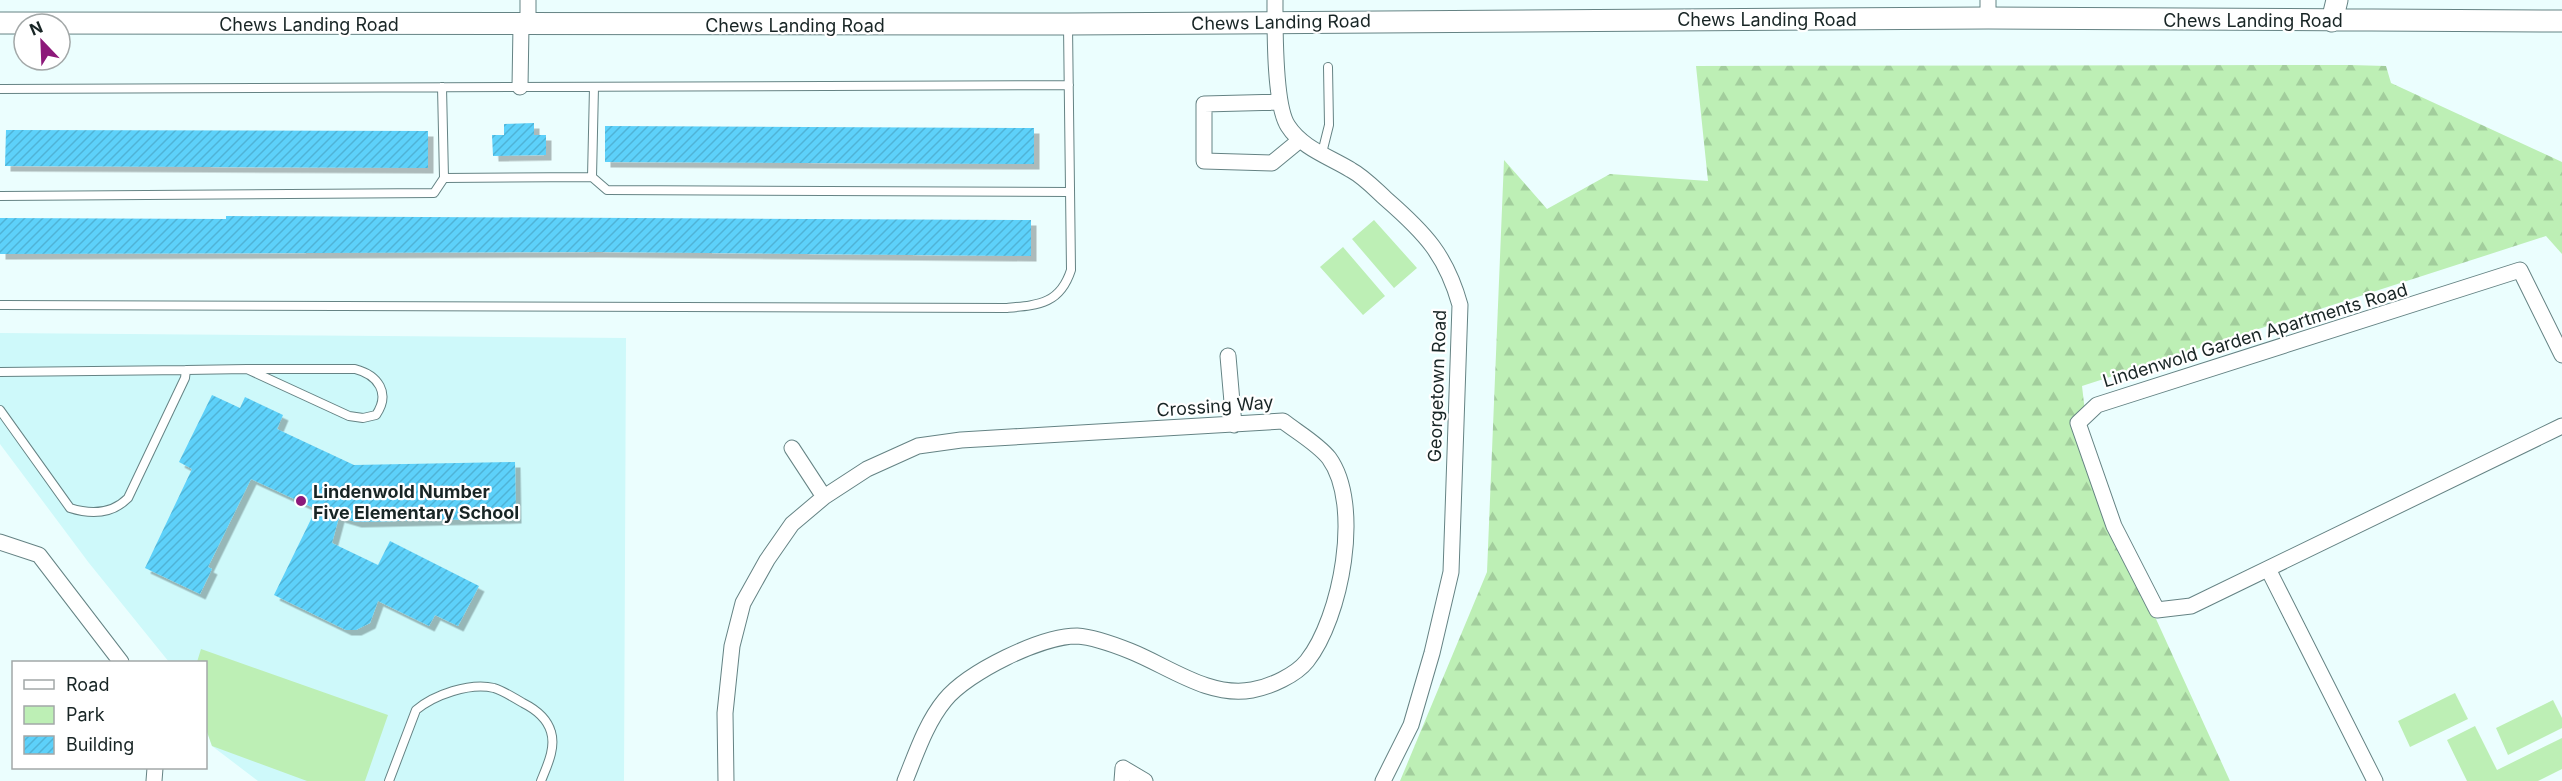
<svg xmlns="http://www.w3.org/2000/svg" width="2562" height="781" viewBox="0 0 2562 781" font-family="Inter,sans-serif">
<defs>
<pattern id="forest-firs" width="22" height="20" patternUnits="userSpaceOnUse" patternTransform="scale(1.5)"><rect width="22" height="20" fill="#bdefb5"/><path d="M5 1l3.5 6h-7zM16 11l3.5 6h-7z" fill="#a2cd9c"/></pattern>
<pattern id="building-hatch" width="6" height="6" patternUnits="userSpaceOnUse" patternTransform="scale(1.5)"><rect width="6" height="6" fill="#5dd1fa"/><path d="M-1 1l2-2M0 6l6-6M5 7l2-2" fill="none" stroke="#50b3d6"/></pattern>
<filter id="shadow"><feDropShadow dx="5.5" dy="5.5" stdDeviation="0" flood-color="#0004"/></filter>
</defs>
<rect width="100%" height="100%" fill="#ebfefe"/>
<!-- built -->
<path fill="#cef9fa" d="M 0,333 L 626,338 L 624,781 L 258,781 L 212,746 L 206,729 L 206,662 L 169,662 L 89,563 L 0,444 Z"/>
<!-- forest -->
<path fill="url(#forest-firs)" d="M 2350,65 L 2386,66 L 2391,83 L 2562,162 L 2562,254 L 2546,236 L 2082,386 L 2093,481 L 2230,781 L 1400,781 L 1487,572 L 1504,160 L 1547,209 L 1610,174 L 1708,181 L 1696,66 Z"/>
<!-- park -->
<path fill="#bdefb5" d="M 1374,220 L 1417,268 L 1394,288 L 1352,239 Z
M 1343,247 L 1385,296 L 1363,315 L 1320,267 Z
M 201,649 L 388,715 L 365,781 L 307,781 L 212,746 L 206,729 L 206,662 L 197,662 Z
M 2455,693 L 2468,719 L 2410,747 L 2398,721 Z
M 2553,700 L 2562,718 L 2562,728 L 2508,755 L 2496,728 Z
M 2475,726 L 2497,770 L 2562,738 L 2562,769 L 2538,781 L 2467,781 L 2447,740 Z"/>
<!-- building -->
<path fill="url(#building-hatch)" filter="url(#shadow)" d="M 534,123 L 534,135 L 546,135 L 546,155 L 493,156 L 492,135 L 504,135 L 504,124 Z
M 605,126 L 1034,128 L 1034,164 L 605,162 Z
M 6,130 L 428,131 L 428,168 L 5,166 Z
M 226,216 L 1031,220 L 1031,256 L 600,252 L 0,254 L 0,218 L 226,219 Z
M 212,395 L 240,408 L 245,397 L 283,415 L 277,429 L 354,465 L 515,462 L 516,518 L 356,522 L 339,517 L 332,543 L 378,565 L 390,541 L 479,586 L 458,626 L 435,615 L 429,626 L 378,601 L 370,623 L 356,630 L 346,630 L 274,595 L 316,509 L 251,479 L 208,567 L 212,569 L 200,594 L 145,568 L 192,469 L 179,462 Z"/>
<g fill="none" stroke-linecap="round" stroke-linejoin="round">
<!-- lane casing -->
<g stroke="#658384" stroke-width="10">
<path id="lane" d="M 442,87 L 444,178 L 592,177 L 594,87
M 0,89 L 1069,85
M 1322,153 L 1329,125 L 1328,67
M 592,177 L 607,190 L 1070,192
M 0,196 L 434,193 L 444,178
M 0,305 L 1006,308 C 1039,305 1060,304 1071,270 L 1068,26
M 186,370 L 247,369 L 349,416 L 363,418 L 376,415 C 391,393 378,375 355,369 L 247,369
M 0,372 L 186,370 L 185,378 L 128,498 C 112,514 92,515 70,508 L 0,410
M 389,781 L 416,710 C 434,695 470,682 494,688 C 504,691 514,698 523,703 C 535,709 547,718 551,732 C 556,748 547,766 541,781"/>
</g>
<!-- street casing -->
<g stroke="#658384" stroke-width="17">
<path id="street" d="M 1275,0 C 1275,27 1274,105 1288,126 C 1302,148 1330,157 1351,170 C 1364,177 1375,189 1386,199 C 1425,233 1446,255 1460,305 L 1451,572 L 1432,653 L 1411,725 L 1383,781
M 1988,18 L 1988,0
M 528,25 L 528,0
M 520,87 L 521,25
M 1280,102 L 1204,104 L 1204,161 L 1272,163 L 1300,140
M 2562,355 L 2520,270 L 2097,405 L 2078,423 L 2114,526 L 2157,610 L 2191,606 L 2562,426
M 1228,356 L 1234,425
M 792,448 L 824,497
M 0,542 L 39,555 L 121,662
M 2268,569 L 2375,781
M 154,781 L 155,768
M 726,781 L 725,713 L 732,646 L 743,603 L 767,560 L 792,524 L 824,497 L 867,469 L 918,446 L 961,440 L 1283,421 C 1297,432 1318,444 1329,458 C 1363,505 1341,618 1307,661 C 1296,675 1270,687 1252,690 C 1209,698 1168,666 1130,651 C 1115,645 1092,637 1077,636 C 1041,636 968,672 945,700 C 926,723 916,754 905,781
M 1122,781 L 1123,768 L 1145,781"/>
</g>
<!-- secondary casing -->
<g stroke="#658384" stroke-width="23">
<path id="secondary" d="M 2332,21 L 2337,0
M 0,23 L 1068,24 L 1988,18 L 2562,21"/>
</g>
<!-- lane -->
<use href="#lane" stroke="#fff" stroke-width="8"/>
<!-- street -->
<use href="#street" stroke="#fff" stroke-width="15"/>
<!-- secondary -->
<use href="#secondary" stroke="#fff" stroke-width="21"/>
</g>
<!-- markers -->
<circle fill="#8d197a" stroke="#fff" stroke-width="2" cx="301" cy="501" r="6"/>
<g text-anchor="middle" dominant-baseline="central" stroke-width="4.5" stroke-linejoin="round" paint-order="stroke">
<!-- street labels -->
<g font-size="18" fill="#182525" stroke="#fff">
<text x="1767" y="19">Chews Landing Road</text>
<text x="2253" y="20">Chews Landing Road</text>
<text transform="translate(1281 22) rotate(-1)">Chews Landing Road</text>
<text x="309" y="24">Chews Landing Road</text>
<text x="795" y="25">Chews Landing Road</text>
<text transform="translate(2255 335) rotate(-17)">Lindenwold Garden Apartments Road</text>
<text transform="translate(1437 386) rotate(-88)">Georgetown Road</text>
<text transform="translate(1215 406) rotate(-4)">Crossing Way</text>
</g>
<!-- poi labels -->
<g font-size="18" font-weight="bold" fill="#182525" stroke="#fff" text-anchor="start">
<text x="313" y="491">Lindenwold Number<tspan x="313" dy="21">Five Elementary School</tspan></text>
</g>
</g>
<!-- legend -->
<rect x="12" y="661" width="195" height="108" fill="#ffffff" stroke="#a3a8a8" stroke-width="1.5"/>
<rect x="24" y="680" width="30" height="9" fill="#ffffff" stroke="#a3a8a8" stroke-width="1.5"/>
<text x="66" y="691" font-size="18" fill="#182525">Road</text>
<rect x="24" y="706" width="30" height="18" fill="#bdefb5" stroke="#a3a8a8" stroke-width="1.5"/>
<text x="66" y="721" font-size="18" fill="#182525">Park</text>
<rect x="24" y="736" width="30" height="18" fill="url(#building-hatch)" stroke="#a3a8a8" stroke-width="1.5"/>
<text x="66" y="751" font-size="18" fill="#182525">Building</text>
<!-- north arrow -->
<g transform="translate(42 42) rotate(337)"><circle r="28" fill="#ffffff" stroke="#a3a8a8" stroke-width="1.5"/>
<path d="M0-4.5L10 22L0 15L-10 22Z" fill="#8d197a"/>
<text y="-9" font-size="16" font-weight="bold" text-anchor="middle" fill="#182525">N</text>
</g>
</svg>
